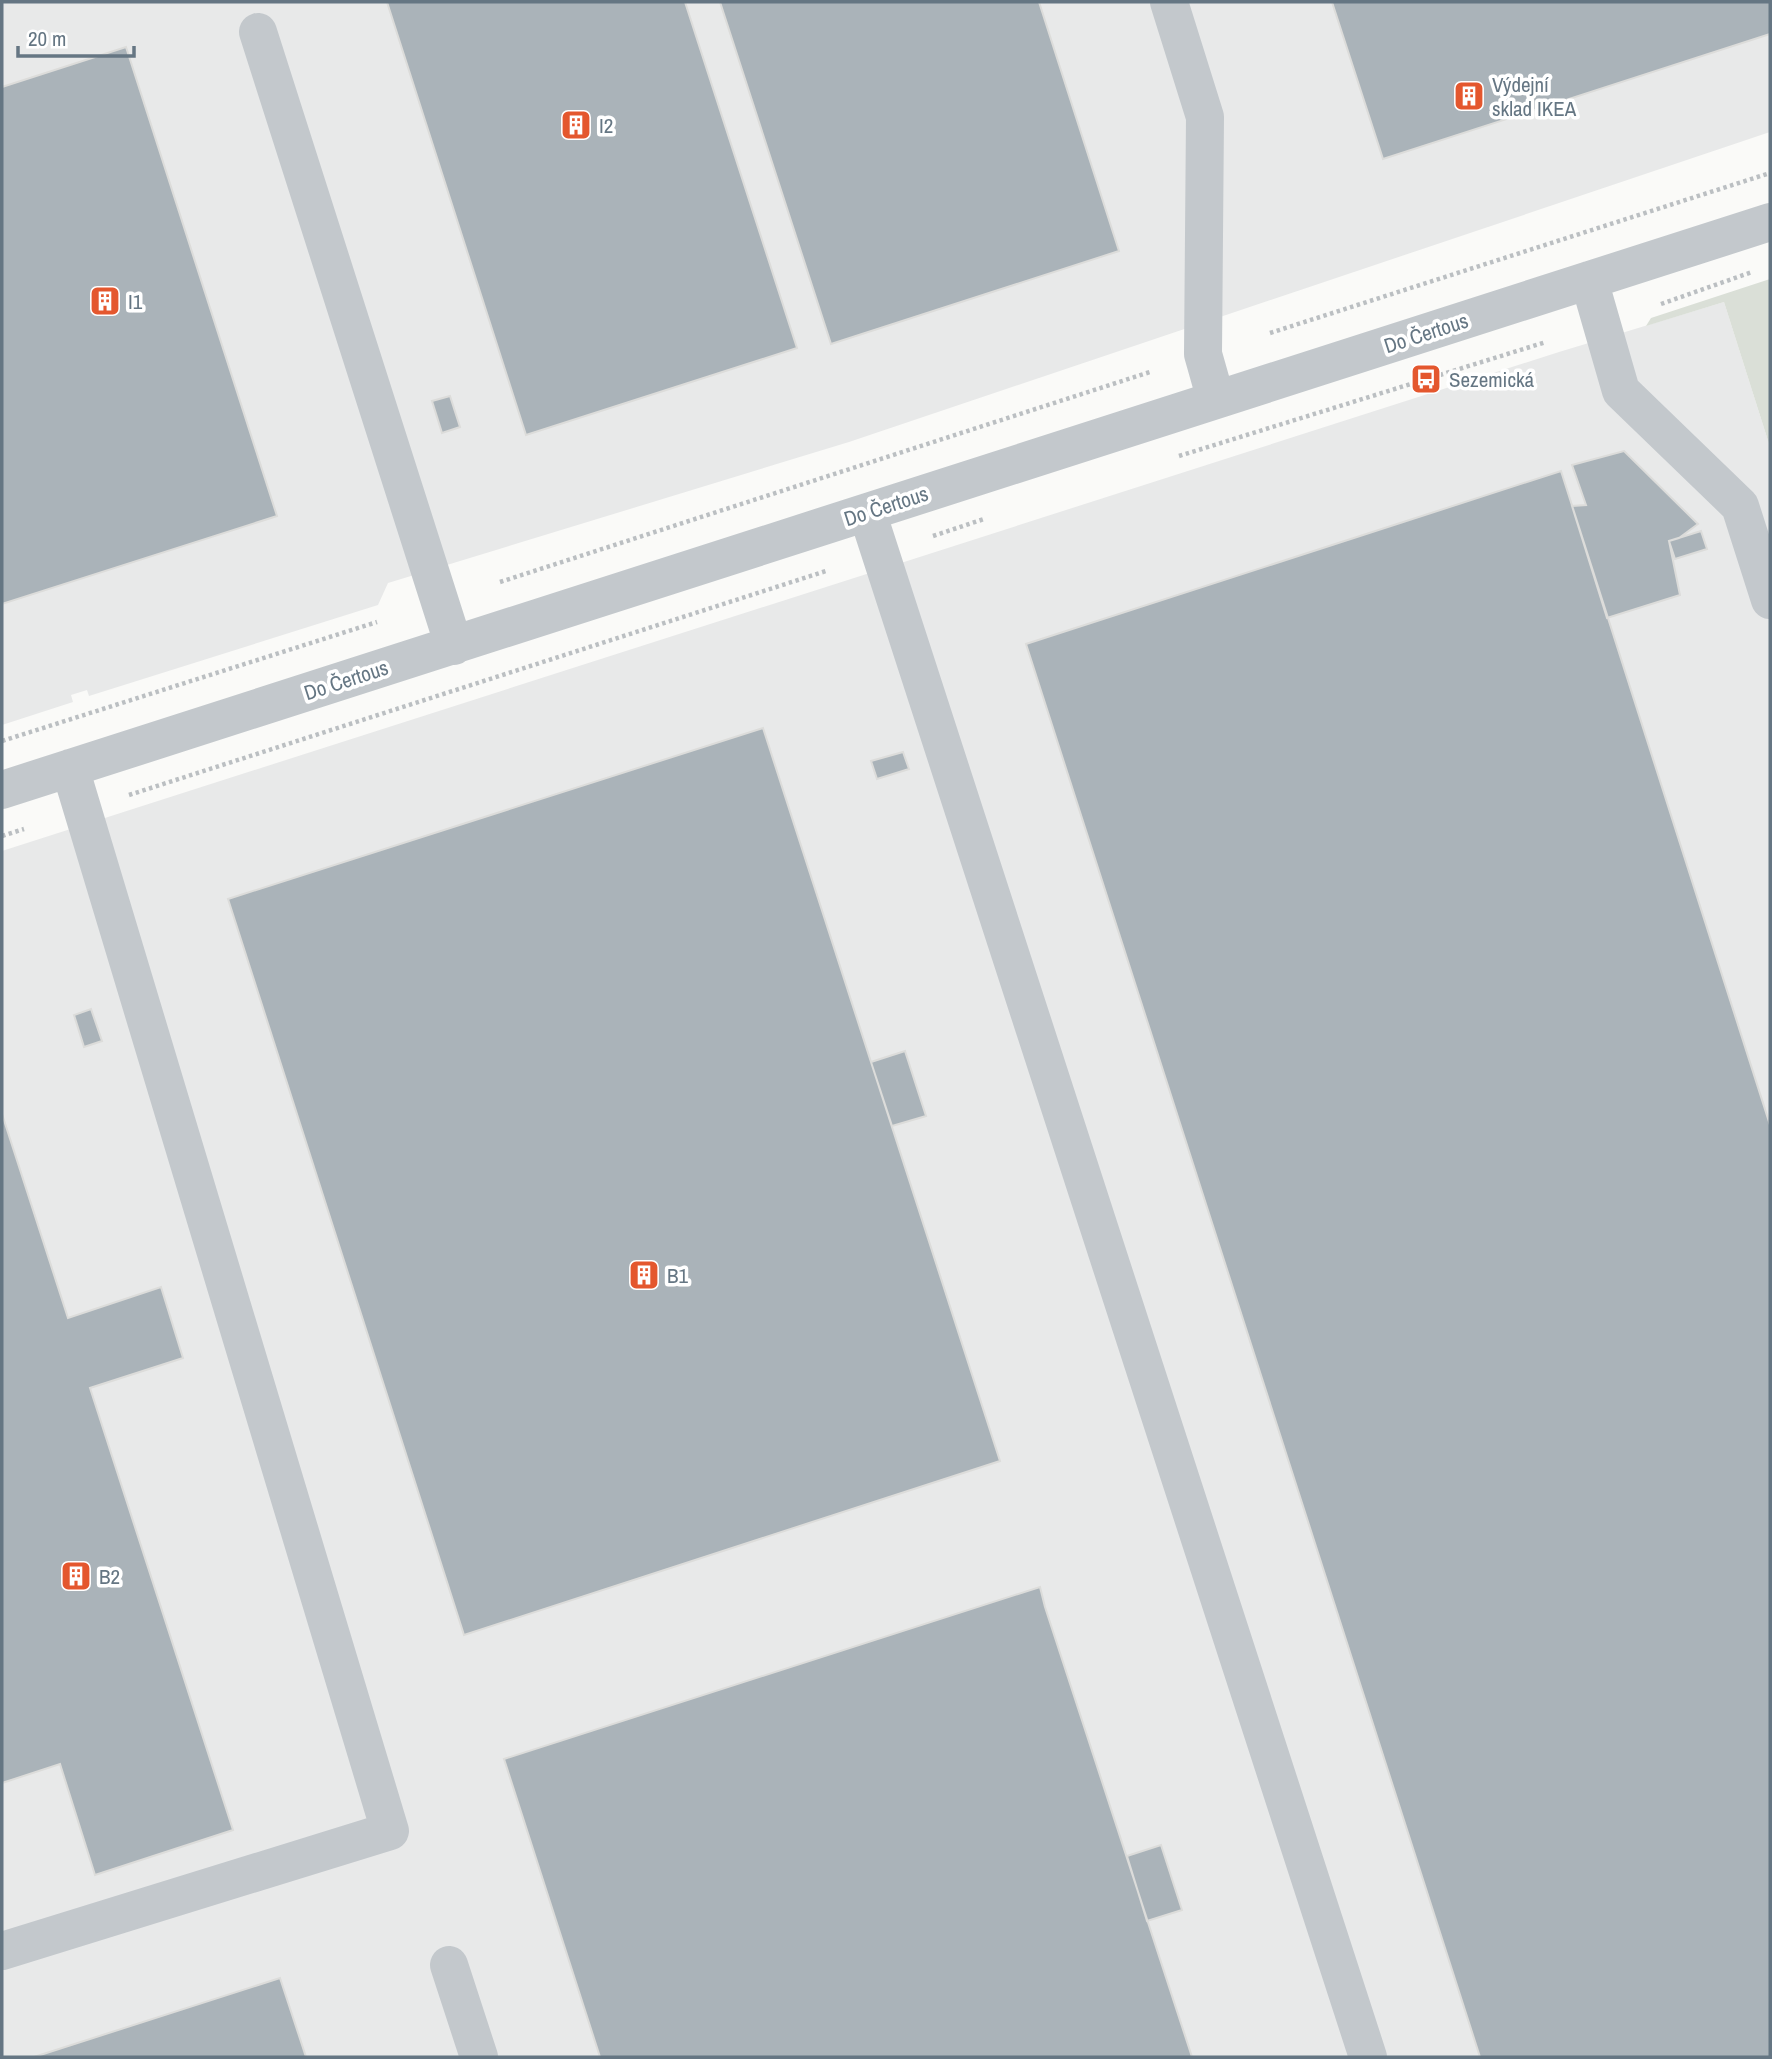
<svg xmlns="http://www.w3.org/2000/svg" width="1772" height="2059" viewBox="0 0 1772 2059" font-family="'Archivo Narrow',sans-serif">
<rect width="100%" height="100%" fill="#fafaf8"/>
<!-- built -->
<path fill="#e8e9e9" d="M 2,2 L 1770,2 L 1770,132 L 849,442 L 388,583 L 378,605 L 89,696 L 87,690 L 71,695 L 73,702 L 2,725 Z
M 1724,302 L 1770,447 L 1770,2057 L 2,2057 L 2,851 L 1559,352 Z"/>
<!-- green -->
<path fill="#dadfd7" d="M 1770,279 L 1770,447 L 1724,302 L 1646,326 L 1651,318 Z"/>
<!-- building -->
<path fill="#aab3b9" stroke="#dcdcda" stroke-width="2" d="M 387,2 L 685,2 L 797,348 L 526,435 Z
M 720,2 L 1039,2 L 1119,251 L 831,344 Z
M 1332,2 L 1770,2 L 1770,34 L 1383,159 Z
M 126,47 L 277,516 L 2,604 L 2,87 Z
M 450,396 L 460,427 L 442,433 L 432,401 Z
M 1624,451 L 1698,524 L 1679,538 L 1669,541 L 1680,595 L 1607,618 L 1572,506 L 1586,505 L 1572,465 Z
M 1561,471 L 1770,1125 L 1770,2057 L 1480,2057 L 1026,644 Z
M 1701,531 L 1707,549 L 1675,559 L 1669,541 Z
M 763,728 L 1000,1461 L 464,1635 L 228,899 Z
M 903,752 L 909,769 L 877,779 L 871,761 Z
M 91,1009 L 102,1041 L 84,1047 L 74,1015 Z
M 905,1051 L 926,1116 L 892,1126 L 871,1062 Z
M 2,1114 L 68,1318 L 161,1287 L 183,1358 L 90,1388 L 233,1830 L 95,1875 L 60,1764 L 2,1783 Z
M 1040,1587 L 1045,1607 L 1192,2057 L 600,2057 L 504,1759 Z
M 1161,1845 L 1182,1910 L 1147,1921 L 1127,1856 Z
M 280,1978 L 306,2057 L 34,2057 Z"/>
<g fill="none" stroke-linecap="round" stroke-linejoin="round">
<!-- path -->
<path stroke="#bbbfc2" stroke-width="4.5" stroke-dasharray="3.5 3.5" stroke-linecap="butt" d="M 1661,304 L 1752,272
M 1270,333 L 1770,173
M 1179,456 L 1546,342
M 933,536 L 984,519
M 500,582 L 1150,372
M 2,741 L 377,622
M 129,795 L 826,571
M 2,836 L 24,829"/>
<!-- minor -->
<path stroke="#c3c8cc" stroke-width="38" d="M 1169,2 L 1205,117 L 1203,354 L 1216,400
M 258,32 L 454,646
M 1589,280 L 1621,391 L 1740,506 L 1770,600
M 867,512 L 1368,2057
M 2,790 L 1770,222
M 2,1951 L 390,1831 L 70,768
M 449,1965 L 479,2057"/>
</g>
<!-- icons -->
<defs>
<g id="building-square" transform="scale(1.575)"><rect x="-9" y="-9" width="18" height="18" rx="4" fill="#e4572e" stroke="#fff"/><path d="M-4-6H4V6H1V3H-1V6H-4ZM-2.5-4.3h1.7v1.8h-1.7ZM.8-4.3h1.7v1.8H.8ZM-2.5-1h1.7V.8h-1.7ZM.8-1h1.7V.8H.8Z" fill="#fff"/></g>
<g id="bus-square" transform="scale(1.575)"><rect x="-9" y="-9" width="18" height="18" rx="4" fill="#e4572e" stroke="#fff"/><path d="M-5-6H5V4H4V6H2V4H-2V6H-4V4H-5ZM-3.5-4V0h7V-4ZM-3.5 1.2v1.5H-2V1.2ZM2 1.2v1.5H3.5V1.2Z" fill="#fff"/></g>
</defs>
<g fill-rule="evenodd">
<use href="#building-square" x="1469" y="96"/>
<use href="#building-square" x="576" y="125"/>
<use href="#building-square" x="105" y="301"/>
<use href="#bus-square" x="1426" y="379"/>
<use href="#building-square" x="644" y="1275"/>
<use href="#building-square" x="76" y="1576"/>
</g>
<g text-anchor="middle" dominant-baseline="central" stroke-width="7" stroke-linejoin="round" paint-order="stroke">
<!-- poi labels -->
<g font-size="21" fill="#657683" stroke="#fff" text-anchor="start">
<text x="1492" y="84">Výdejní<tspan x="1492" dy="24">sklad IKEA</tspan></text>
<text x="599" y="125">I2</text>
<text x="128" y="301">I1</text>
<text x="1449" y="379">Sezemická</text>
<text x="667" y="1275">B1</text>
<text x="99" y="1576">B2</text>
</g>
<!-- street labels -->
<g font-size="21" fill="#657683" stroke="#fff">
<text transform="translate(1426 333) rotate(-18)">Do Čertous</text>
<text transform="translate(886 506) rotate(-18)">Do Čertous</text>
<text transform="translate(346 680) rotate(-18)">Do Čertous</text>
</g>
</g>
<!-- border -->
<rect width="1772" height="2059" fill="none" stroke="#657683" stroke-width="7"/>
<!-- scale -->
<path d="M18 46v10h116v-10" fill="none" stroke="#657683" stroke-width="3.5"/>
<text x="28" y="46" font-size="21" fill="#657683" stroke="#ffffff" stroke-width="5" paint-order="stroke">20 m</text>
</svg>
